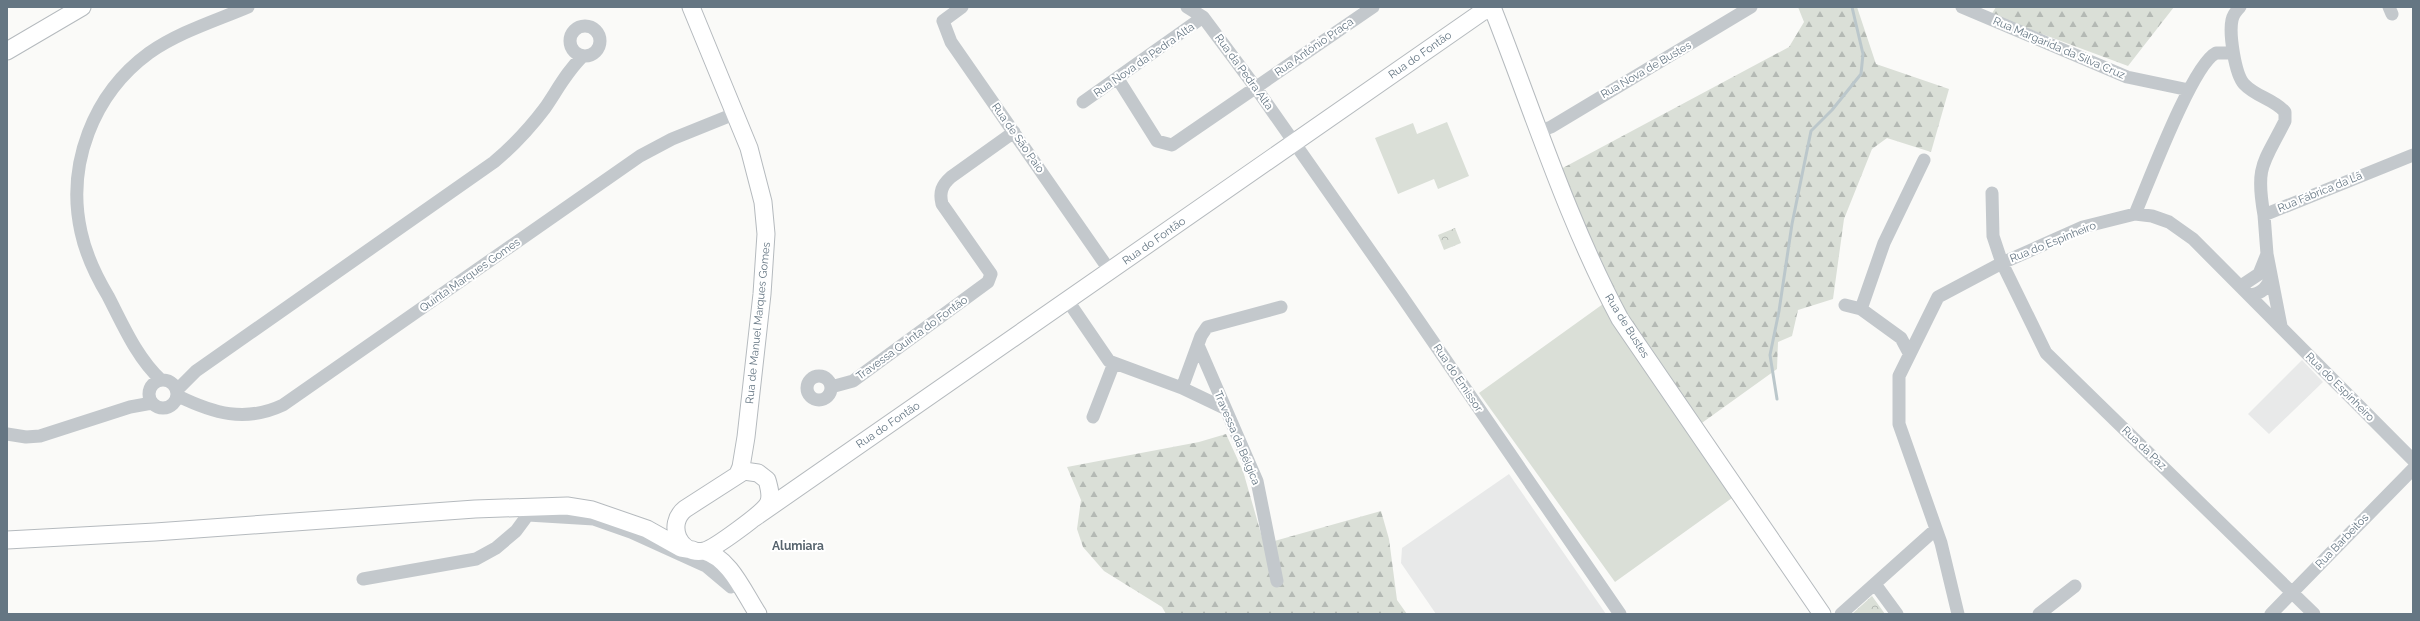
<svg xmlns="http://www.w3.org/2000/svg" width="2420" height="621" viewBox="0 0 2420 621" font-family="Raleway,sans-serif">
<defs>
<pattern id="forest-firs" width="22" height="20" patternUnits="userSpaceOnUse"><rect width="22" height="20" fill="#dadfd7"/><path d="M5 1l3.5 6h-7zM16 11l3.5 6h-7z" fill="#b4b9b4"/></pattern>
<pattern id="park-crowns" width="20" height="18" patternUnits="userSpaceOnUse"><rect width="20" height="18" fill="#dadfd7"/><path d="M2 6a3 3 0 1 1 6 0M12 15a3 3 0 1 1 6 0" fill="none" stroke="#b4b9b4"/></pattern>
</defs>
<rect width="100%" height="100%" fill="#fafaf8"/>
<!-- built -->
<path fill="#e8e9e9" d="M 2302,360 L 2323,382 L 2269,434 L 2248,414 Z
M 1509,474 L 1606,614 L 1436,614 L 1401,563 L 1402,548 Z"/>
<!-- grass -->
<path fill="#dadfd7" d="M 1447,122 L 1469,176 L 1438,189 L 1434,179 L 1398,194 L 1375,138 L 1413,123 L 1417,134 Z
M 1603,304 L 1732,498 L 1615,582 L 1479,393 Z"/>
<!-- forest -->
<path fill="url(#forest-firs)" d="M 1798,7 L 1857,7 L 1876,64 L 1949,89 L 1931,152 L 1887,138 L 1872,149 L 1844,219 L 1833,299 L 1798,310 L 1792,336 L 1778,342 L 1777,369 L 1699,425 L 1609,300 L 1559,170 L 1789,47 L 1804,22 Z
M 1996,7 L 2174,7 L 2128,66 L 1991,15 Z
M 1226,434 L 1243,471 L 1264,544 L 1381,511 L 1389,539 L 1397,600 L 1407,614 L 1166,614 L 1162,607 L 1104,571 L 1083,547 L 1077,529 L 1081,500 L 1067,467 L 1199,442 Z"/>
<!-- park -->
<path fill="url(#park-crowns)" d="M 1455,228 L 1461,243 L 1444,250 L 1438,235 Z
M 1872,596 L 1885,614 L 1852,614 Z"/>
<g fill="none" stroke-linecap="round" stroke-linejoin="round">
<!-- stream -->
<path stroke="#bbc7cb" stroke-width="3" d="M 1777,399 L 1770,355 L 1779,311 L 1792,224 L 1811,131 L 1832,110 L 1861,74 L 1863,54 L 1852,7"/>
<!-- major casing -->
<g stroke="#b5babe" stroke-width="19">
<path id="major" d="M 691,7 L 749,148 L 763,202 L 766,234 L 762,294 L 746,437 L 741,467 L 738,474
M 1492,7 C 1533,111 1567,220 1620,319 L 1822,614
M 7,51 L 82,7
M 744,471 L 758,473 L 767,480 C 769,487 772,497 768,504 C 763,513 714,549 704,551 C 679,556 666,524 685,509 Z
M 754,518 L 1482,12 L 1492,8
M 7,540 L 155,532 L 475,509 L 567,506 L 592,510 L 647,529 L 681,548 L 693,550
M 704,551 C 730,558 744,593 758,614"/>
</g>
<!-- minor -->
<path stroke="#c3c8cc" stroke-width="13" d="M 962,7 L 943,21 L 951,42 L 1110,271
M 1187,7 L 1203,17 L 1256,88 L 1401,295 L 1620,614
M 1962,7 L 2127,77 L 2189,90
M 2240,7 C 2236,11 2233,15 2232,20 C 2229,34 2235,74 2244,84 C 2256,97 2274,99 2285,112 L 2285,121 C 2264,163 2255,165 2264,215
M 2389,7 L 2392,14
M570 41a15 15 0 1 1 30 0a15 15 0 1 1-30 0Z
M 1118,79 L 1157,141 L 1172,145 L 1373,7
M 1083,102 L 1203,17
M 1540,131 L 1551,127 L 1751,7
M 1992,193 L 1993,236 L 2002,263 L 2046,353 L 2314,614
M 2135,214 C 2148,184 2192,65 2216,53 L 2233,53
M 2241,286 L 2259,274 L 2267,254
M 2250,295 C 2262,294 2268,287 2271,276
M 1068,301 L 1109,361 L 1182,388 L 1224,408
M 1845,305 L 1861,309 L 1901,338 L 1909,353
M 1861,309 L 1884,243 L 1924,160
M 2281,326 L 2267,254 L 2264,215 L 2413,155
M 1198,345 L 1257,481 L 1277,581
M807 388a12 12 0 1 1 24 0a12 12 0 1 1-24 0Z
M149 394a14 14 0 1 1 28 0a14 14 0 1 1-28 0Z
M 161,380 C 137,358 123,325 108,296 C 96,276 86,255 81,232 C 66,165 93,94 149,53 C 179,32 215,21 248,7
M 831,387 L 853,381 L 988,282 L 991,274 L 942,204 C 939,192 942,185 951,177 L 1014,132
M 1182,388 L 1201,336 L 1207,327 L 1281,307
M 177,390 L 196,371 L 494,162 C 513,146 530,128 545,108 C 558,89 567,71 583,56
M 178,396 C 213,413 245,423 283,405 L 640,156 L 672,139 L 734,114
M 1093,417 L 1114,363
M 7,434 L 26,437 L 40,436 L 130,407 L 152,403
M 528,515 L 594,519 L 631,532 L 706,566 L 731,587
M 363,579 L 476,559 L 496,548 L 516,531 L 533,508
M 1875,584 L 1897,614
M 1841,614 L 1936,529
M 1958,614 L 1941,543 L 1899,424 L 1899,376 L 1938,297 L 2002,263 L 2083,227 L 2135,214 L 2152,216 L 2169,222 L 2193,239 L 2413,460
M 2039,614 L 2075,586
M 2271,614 L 2413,469"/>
<!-- major -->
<use href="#major" stroke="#fff" stroke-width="17"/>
</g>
<g text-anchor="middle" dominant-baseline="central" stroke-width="4" stroke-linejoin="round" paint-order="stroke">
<!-- street labels -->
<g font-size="11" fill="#657683" stroke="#fff">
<text transform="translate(1314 47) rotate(-35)">Rua António Praça</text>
<text transform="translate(2059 48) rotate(23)">Rua Margarida da Silva Cruz</text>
<text transform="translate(1420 55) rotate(-35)">Rua do Fontão</text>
<text transform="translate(1144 60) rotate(-35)">Rua Nova da Pedra Alta</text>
<text transform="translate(1646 70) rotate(-30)">Rua Nova de Bustes</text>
<text transform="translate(1244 72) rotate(54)">Rua da Pedra Alta</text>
<text transform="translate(1018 138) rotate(55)">Rua de São Paio</text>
<text transform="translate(2320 192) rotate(-22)">Rua Fábrica da Lã</text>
<text transform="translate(1154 241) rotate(-35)">Rua do Fontão</text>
<text transform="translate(2053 242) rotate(-22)">Rua do Espinheiro</text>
<text transform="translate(470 275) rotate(-35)">Quinta Marques Gomes</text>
<text transform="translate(758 323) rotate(-84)">Rua de Manuel Marques Gomes</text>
<text transform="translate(1627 326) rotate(58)">Rua de Bustes</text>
<text transform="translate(912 338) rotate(-36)">Travessa Quinta do Fontão</text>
<text transform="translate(1458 378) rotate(56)">Rua do Emissor</text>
<text transform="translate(2340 387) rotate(45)">Rua do Espinheiro</text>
<text transform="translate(888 425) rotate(-34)">Rua do Fontão</text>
<text transform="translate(1237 438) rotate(67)">Travessa da Bélgica</text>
<text transform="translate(2144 448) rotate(44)">Rua da Paz</text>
<text transform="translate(2342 541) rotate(-46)">Rua Barbeitos</text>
</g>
<!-- neighbourhood labels -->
<g font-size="12" font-weight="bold" fill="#57646e" stroke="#fff">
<text x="798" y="546">Alumiara</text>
</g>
</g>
<!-- border -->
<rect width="2420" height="621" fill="none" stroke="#657683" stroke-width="16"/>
</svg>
